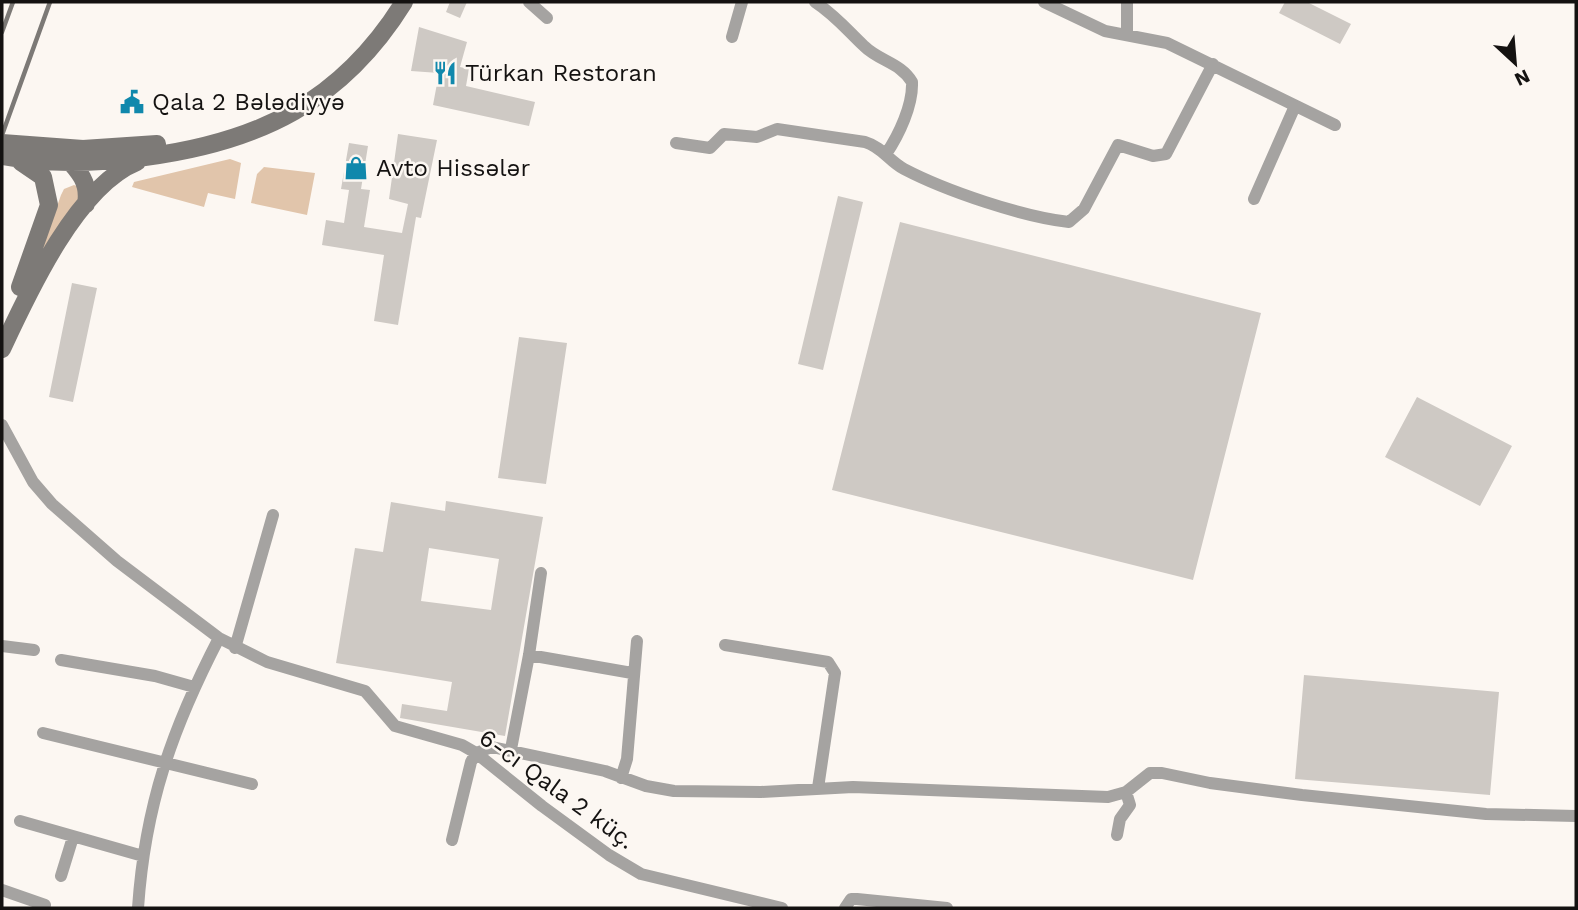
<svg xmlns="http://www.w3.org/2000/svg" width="1578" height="910" viewBox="0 0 1578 910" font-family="'Work Sans',sans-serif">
<rect width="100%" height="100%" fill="#fcf7f2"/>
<!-- green -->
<path fill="#e1c5ab" d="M 230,159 L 241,163 L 235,199 L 208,193 L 204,207 L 132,187 L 134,182 Z
M 264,167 L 315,173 L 307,215 L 251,203 L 257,174 Z
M 74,185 L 79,187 L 81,196 L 35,269 L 61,195 L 64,189 Z"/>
<!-- building -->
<path fill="#cec9c4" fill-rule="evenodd" d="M 450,2 L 467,2 L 460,18 L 446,12 Z
M 1285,2 L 1307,2 L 1351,24 L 1340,44 L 1279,13 Z
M 419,27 L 467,42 L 460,67 L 469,69 L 466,86 L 535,102 L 529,126 L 433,105 L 439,73 L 411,71 Z
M 398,134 L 437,140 L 421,218 L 416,217 L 398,325 L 374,321 L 384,255 L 322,245 L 326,220 L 344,223 L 349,190 L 341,189 L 349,143 L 368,146 L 361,189 L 370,190 L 364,227 L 402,233 L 408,204 L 389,199 Z
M 838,196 L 863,202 L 823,370 L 798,364 Z
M 900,222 L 1261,313 L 1193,580 L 832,490 Z
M 72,283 L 97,288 L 73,402 L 49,397 Z
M 519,337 L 567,343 L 546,484 L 498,478 Z
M 1417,397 L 1512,446 L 1480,506 L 1385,457 Z
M 446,501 L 543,517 L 505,736 L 400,718 L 402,704 L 447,711 L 452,682 L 336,663 L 355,548 L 383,552 L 391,502 L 445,511 ZM 429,548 L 499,559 L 491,610 L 421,601 Z
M 1304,675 L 1499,692 L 1490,795 L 1295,779 Z"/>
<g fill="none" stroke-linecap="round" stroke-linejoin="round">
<!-- street -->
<path stroke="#a5a3a1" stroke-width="12" d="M 529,2 L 547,18
M 815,2 C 835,15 847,30 864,46 C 879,61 901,63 912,82 C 913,105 899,135 886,154
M 1044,2 L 1105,31 L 1167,43 L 1335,125
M 1127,2 L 1127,34
M 732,37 L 742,2
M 676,143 L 710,148 L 724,134 L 757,137 L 777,129 L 865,142 C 882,147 889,161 904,169 C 946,191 1023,217 1069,222 L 1084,209 L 1118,145 L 1153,156 L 1166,154 L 1213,64
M 1254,199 L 1295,106
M 2,425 L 33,482 L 52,504 L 117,561 L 219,638 L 267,662 L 365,691 L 395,726 L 462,745 L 476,753 L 542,806 L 609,855 L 641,874 L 782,908
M 725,645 L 828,662 L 835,673 L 818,788
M 2,646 L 34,650
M 235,648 L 273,515
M 529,655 L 632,673
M 61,660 L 155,676 L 194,687
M 43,733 L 252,784
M 511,749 L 529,655 L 541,573
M 621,778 L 627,759 L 637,641
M 20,821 L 143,856
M 1117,835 L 1120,819 L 1130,805 L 1126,792
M 452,840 L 471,762 L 476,753 L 492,747 L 605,771 L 646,786 L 674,791 L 761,792 L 853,787 L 1108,797 L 1126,792 L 1150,773 L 1162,773 L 1210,783 L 1302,795 L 1486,814 L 1576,816
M 61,876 L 73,837
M 2,890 L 45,905
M 138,908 C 145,805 172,729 219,638
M 845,908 L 851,899 L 857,899 L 947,908"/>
<!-- secondary -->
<path stroke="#7d7a77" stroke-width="18" d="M 2,143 L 83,149 L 157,144
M 2,156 C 50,165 97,163 145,157 C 259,142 342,102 404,2
M 65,156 C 79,171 90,183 86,204
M 20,287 L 49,205 L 43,177 L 21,162
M 2,349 C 28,293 77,186 137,162"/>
<!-- rail -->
<path stroke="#7c7976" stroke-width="4.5" d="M 2,32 L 13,2
M 2,135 L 50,2"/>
</g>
<!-- icons -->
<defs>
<g id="restaurant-bare" transform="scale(1.89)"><path d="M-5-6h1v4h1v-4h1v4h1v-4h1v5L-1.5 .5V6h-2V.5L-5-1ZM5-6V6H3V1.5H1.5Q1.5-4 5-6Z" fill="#1088ac" stroke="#fcf7f2" stroke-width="2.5" paint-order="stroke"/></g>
<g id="civic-bare" transform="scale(1.89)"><path d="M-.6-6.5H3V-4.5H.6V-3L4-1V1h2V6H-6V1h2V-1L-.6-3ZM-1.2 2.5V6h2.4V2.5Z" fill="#1088ac" stroke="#fcf7f2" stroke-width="2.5" paint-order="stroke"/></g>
<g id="shop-bare" transform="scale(1.89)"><path d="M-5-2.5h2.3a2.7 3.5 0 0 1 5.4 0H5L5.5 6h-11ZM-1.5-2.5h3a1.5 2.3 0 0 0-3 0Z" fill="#1088ac" stroke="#fcf7f2" stroke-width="2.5" paint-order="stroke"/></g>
</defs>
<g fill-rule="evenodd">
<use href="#restaurant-bare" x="445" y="73"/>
<use href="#civic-bare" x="132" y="102"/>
<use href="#shop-bare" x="356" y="168"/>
</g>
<g text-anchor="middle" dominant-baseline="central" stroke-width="5" stroke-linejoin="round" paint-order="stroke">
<!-- poi labels -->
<g font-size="24" fill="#141211" stroke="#fcf7f2" text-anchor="start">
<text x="465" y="73">Türkan Restoran</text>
<text x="152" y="102">Qala 2 Bələdiyyə</text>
<text x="376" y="168">Avto Hissələr</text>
</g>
<!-- street labels -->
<g font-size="24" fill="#141211" stroke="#fcf7f2">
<text transform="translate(557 789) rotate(36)">6-cı Qala 2 küç.</text>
</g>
</g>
<!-- border -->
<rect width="1578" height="910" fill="none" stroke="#141211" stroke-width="7"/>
<!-- north arrow -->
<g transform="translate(1515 63) rotate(154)" stroke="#fcf7f2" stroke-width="5" paint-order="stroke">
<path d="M0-5L12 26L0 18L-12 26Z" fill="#141211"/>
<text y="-10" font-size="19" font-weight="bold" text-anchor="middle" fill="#141211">N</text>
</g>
</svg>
